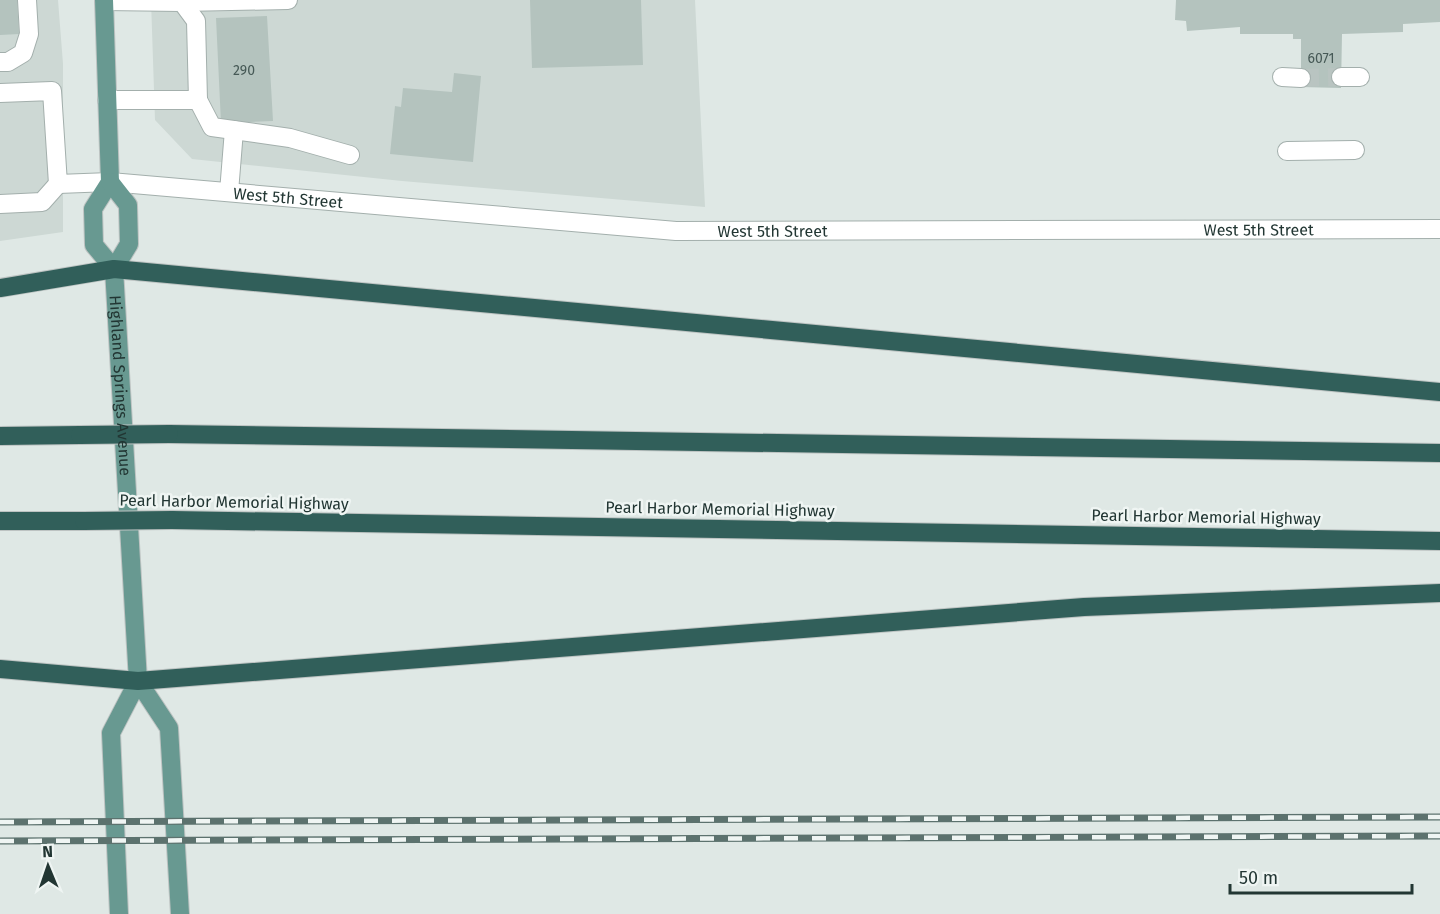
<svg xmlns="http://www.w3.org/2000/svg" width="1440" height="914" viewBox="0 0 1440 914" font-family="'Fira Sans',sans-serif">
<rect width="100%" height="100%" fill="#dfe8e5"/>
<!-- built -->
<path fill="#cdd8d4" d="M 0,0 L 58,0 L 63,64 L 63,232 L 0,241 Z
M 151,0 L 695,0 L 705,207 L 402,181 L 192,159 L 155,120 Z"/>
<!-- building -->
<path fill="#b4c3be" d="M 0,0 L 17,0 L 19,34 L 0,35 Z
M 530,0 L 641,0 L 643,65 L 532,68 Z
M 1176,0 L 1440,0 L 1440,22 L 1403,24 L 1403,32 L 1342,34 L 1341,88 L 1301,87 L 1301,39 L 1293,39 L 1293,34 L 1240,34 L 1240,27 L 1187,31 L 1186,21 L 1175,20 Z
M 267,16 L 273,121 L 221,123 L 216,18 Z
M 454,73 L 481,76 L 473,162 L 390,154 L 395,106 L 401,107 L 403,88 L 452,92 Z"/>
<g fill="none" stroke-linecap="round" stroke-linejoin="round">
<!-- minor-tunnel -->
<path stroke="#b9c4c1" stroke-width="18" stroke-dasharray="18 9" stroke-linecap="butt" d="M 1301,78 L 1341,77"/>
<!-- minor casing -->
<g stroke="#a3afac" stroke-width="20">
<g id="minor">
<path d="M 104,1 L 182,2 L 196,21 L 198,100 L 107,100"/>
<path d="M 182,2 L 288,0"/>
<path d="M 0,62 L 8,62 L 23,53 L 29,34 L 27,0"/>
<path d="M 1282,77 L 1301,78"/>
<path d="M 1341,77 L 1360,77"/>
<path id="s1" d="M 0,93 L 52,91 L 58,184 L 110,182 L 676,231 L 1440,229"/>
<path d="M 198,100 L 212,127 L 290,138 L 350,155"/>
<path d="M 1287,151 L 1355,150"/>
<path d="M 229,192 L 234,130"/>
<path d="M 0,204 L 42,202 L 58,184"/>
</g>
</g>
<!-- major casing -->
<g stroke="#bdc3c2" stroke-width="20">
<g id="major">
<path id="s2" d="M 104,0 L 110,182 L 93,209 L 94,245 L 114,269 L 138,681 L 169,728 L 180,914"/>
<path d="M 110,182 L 128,205 L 129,244 L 114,269"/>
<path d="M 119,914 L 111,733 L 138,681"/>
</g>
</g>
<!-- highway casing -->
<g stroke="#bdc3c2" stroke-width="20">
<path id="highway" d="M 0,288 L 114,269 L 1440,392
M 169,434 L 1440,453
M 0,436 L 80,435
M 172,520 L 1440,541
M 0,521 L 84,521
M 0,669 L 138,681 L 1084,607 L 1440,593"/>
</g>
<!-- minor -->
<use href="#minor" stroke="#fff" stroke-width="18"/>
<!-- major -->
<use href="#major" stroke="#689991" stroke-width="18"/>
<!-- highway -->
<use href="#highway" stroke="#315f5a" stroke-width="18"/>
<!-- rail casing -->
<g stroke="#5c726e" stroke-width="7">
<path id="rail" d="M 0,822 L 1440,817
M 0,841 L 1440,836"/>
</g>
<!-- rail -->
<use href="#rail" stroke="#eff5f3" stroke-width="4.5" stroke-dasharray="14" stroke-linecap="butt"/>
<!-- highway-bridge casing -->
<g stroke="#bdc3c2" stroke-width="20" stroke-linecap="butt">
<path id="highway-bridge" d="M 80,435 L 169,434
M 84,521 L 172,520"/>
</g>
<!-- highway-bridge -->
<use href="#highway-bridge" stroke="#315f5a" stroke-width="18"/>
</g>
<g text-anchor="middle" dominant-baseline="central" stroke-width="5" stroke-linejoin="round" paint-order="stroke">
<!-- number labels -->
<g font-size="14" fill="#465956">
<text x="1321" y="58">6071</text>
<text x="244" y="70">290</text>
</g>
<!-- street labels -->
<g font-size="16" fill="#223633" stroke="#eff5f3">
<text stroke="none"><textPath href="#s1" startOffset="376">West 5th Street</textPath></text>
<text stroke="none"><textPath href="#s1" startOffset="1348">West 5th Street</textPath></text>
<text stroke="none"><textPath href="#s1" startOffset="862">West 5th Street</textPath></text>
<text stroke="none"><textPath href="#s2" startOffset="398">Highland Springs Avenue</textPath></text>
<text transform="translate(234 502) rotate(1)">Pearl Harbor Memorial Highway</text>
<text transform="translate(720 509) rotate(1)">Pearl Harbor Memorial Highway</text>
<text transform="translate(1206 517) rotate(1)">Pearl Harbor Memorial Highway</text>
</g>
</g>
<!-- north arrow -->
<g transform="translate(48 866) rotate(358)" stroke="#eff5f3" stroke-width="4.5" paint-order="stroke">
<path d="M0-4.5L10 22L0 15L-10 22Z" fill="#223633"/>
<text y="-9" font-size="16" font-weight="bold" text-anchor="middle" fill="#223633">N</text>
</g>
<!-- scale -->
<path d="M1230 884v9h182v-9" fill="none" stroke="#223633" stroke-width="3"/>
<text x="1239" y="884" font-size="18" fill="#223633" stroke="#eff5f3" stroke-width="4.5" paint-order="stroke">50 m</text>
</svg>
